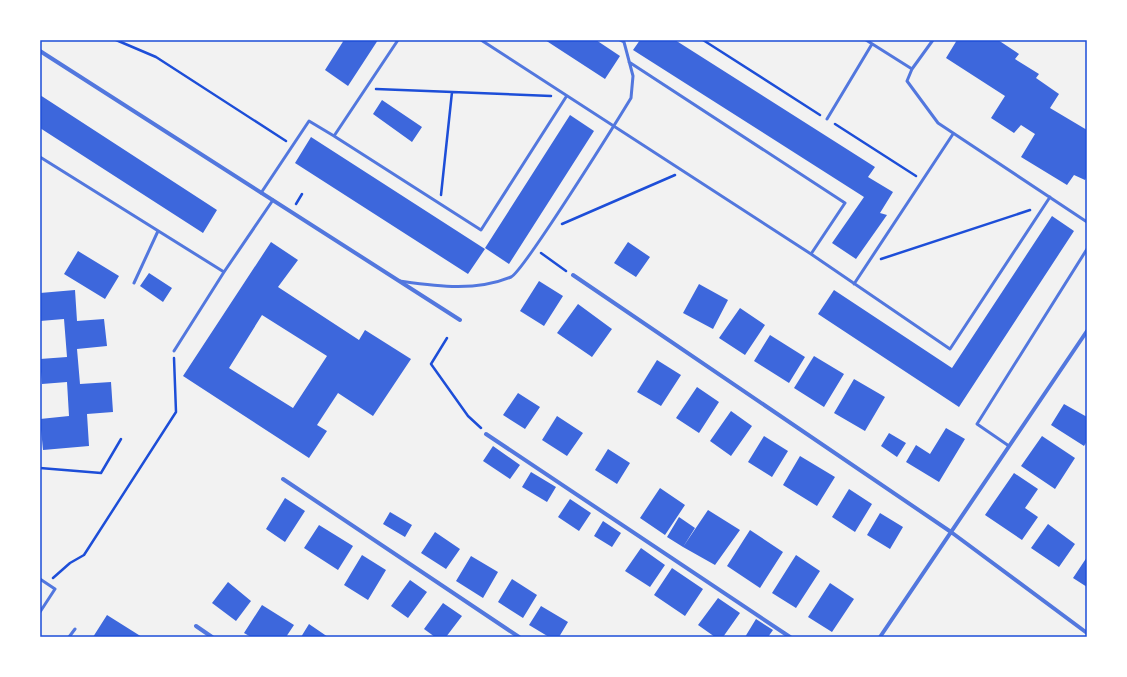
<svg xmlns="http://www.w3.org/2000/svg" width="1127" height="677" viewBox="0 0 1127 677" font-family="'PT Serif',serif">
<rect width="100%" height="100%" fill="#f2f2f2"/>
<!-- building -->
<path fill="#3d67dc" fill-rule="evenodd" d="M 344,40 L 378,40 L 348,86 L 325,70 Z
M 545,40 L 596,40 L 620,56 L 605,79 Z
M 640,40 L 675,40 L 875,167 L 868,177 L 893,192 L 880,213 L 887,215 L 856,259 L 832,243 L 864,197 L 633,50 Z
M 957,40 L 998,40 L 1019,54 L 1015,59 L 1039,74 L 1036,78 L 1059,94 L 1050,108 L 1087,130 L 1087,176 L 1085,180 L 1074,175 L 1067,185 L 1021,157 L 1035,134 L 1021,125 L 1014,133 L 991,118 L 1005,96 L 946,58 Z
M 40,95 L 217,210 L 203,233 L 40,128 Z
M 382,100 L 422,127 L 412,142 L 373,114 Z
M 570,115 L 594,131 L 509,264 L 485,248 Z
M 311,137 L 485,249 L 468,274 L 295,163 Z
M 1052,216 L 1074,231 L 959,407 L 818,314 L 834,290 L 952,368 Z
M 271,242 L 298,260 L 278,287 L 359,340 L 365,330 L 411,359 L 373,416 L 338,393 L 317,425 L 327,431 L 309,458 L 183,376 ZM 262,315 L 327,356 L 293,408 L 229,368 Z
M 628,242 L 650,257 L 636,277 L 614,263 Z
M 78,251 L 119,276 L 105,299 L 64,274 Z
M 149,273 L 172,288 L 163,302 L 140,286 Z
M 539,281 L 563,296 L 544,326 L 520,311 Z
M 699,284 L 728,300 L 713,329 L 683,313 Z
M 75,290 L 77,321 L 104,319 L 107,346 L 77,349 L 80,384 L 111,382 L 113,412 L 87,414 L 89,446 L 43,450 L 40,419 L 69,416 L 67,382 L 42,384 L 40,359 L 67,357 L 64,319 L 40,321 L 40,293 Z
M 578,304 L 612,329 L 592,357 L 557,333 Z
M 740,308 L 765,325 L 745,355 L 719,338 Z
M 770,335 L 805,357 L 789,383 L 754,361 Z
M 814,356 L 844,374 L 824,407 L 794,388 Z
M 657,360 L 681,375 L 661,406 L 637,392 Z
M 854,379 L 885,397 L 865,431 L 834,413 Z
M 697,387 L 719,402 L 699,433 L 676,418 Z
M 518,393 L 540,407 L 525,429 L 503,415 Z
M 1064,404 L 1087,417 L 1087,441 L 1084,446 L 1051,425 Z
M 731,411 L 752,426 L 731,456 L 710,441 Z
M 557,416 L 583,433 L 567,456 L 542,440 Z
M 946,428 L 965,439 L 939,482 L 906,462 L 916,445 L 930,454 Z
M 889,433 L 906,443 L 897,457 L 881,446 Z
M 764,436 L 788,451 L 772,477 L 748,462 Z
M 1042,436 L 1075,458 L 1055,489 L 1021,466 Z
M 493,446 L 520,465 L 510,479 L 483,461 Z
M 608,449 L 630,463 L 617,484 L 595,470 Z
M 800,456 L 835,477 L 817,506 L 783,485 Z
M 531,472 L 556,487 L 547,502 L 522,487 Z
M 1014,473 L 1038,489 L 1025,508 L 1038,517 L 1022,540 L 985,515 Z
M 660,488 L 685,505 L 665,535 L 640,518 Z
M 849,489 L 872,504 L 855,532 L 832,517 Z
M 285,498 L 305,511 L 285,542 L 266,529 Z
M 570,499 L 591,513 L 579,531 L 558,517 Z
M 708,510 L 740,530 L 715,565 L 683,547 Z
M 390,512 L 412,525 L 405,537 L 383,524 Z
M 880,513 L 903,527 L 890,549 L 867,535 Z
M 679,517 L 695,528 L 683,547 L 667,537 Z
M 603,521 L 621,533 L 612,547 L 594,536 Z
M 1048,524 L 1075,544 L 1059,567 L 1031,548 Z
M 319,525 L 353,546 L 338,570 L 304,548 Z
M 750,530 L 783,552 L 760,588 L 727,566 Z
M 435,532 L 460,549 L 446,569 L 421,553 Z
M 641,548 L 665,565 L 650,587 L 625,571 Z
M 362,555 L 386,570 L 368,600 L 344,585 Z
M 796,555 L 820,571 L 796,608 L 772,593 Z
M 471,556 L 498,572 L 483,598 L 456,581 Z
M 1087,557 L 1087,587 L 1073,578 Z
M 672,568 L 703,589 L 685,616 L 654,595 Z
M 512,579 L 537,595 L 523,618 L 498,602 Z
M 410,580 L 427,592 L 408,618 L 391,606 Z
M 228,582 L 251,601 L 236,621 L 212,603 Z
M 830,583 L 854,599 L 832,632 L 808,617 Z
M 718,598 L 740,613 L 723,637 L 715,637 L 698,625 Z
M 443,603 L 462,616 L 446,637 L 435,637 L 424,629 Z
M 262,605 L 294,625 L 286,637 L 251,637 L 244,633 Z
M 541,606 L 568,622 L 559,637 L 549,637 L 529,625 Z
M 107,615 L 142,637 L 93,637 Z
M 756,619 L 773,630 L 768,637 L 745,637 Z
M 309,624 L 328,637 L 301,637 Z"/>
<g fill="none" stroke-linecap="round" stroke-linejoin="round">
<!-- path -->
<path stroke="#1d4ed8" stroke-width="2.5" d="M 116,40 L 156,57 L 286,141
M 703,40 L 820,115
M 376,89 L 551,96
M 835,124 L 916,176
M 441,195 L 452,92
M 296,204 L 302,194
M 562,224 L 675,175
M 541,253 L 566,271
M 881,259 L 1030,210
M 447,338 L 431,364 L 468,416 L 481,428
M 40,468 L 101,473 L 121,439
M 53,578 L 70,563 L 84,555 L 176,412 L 174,358"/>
<!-- service -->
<path stroke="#5277de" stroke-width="3" d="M 481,40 L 811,254
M 866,40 L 912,69
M 933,40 L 912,69 L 907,81 L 938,123 L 1087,222
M 629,62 L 845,203 L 811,254 L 950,349 L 1050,197
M 827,119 L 872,44
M 334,136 L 481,230 L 566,97
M 40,157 L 224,272 L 273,200
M 261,193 L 309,121 L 334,136 L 398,40
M 400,281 C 436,286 475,292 511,277 C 523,272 617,121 631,98 L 633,76 L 624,42 L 620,40
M 134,283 L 158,231
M 854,284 L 953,134
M 174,351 L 224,272
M 1009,446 L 977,424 L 1087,249
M 40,579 L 55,589 L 40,612
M 69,637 L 75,629"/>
<!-- minor -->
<path stroke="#5277de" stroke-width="4" d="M 40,51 L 460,320
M 573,275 L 951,532 L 1087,633
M 486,434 L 790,637
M 283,479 L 519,637
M 196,626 L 212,637
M 880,637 L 1087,331"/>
</g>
<!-- border -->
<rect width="1127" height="677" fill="none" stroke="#ffffff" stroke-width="82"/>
<rect x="41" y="41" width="1045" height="595" fill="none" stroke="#1d4ed8" stroke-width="1.5"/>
</svg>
